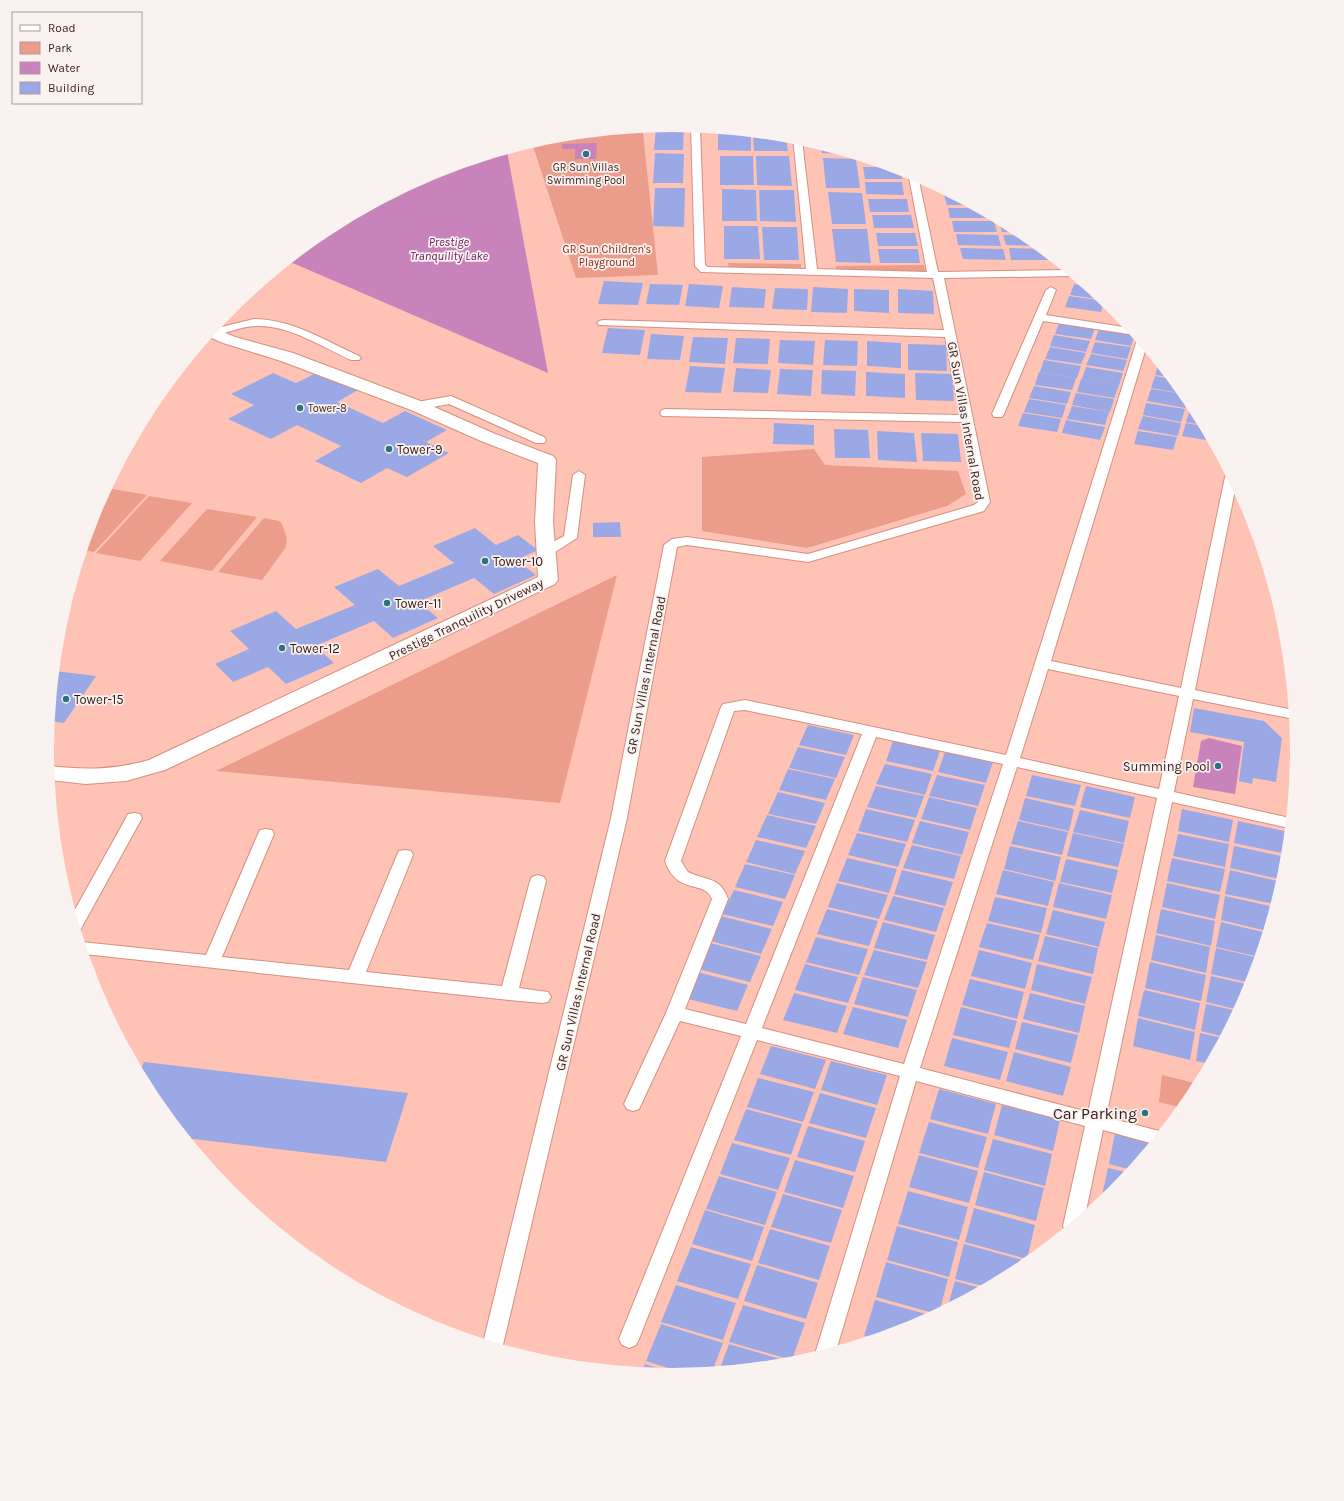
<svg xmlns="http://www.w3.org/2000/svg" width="1344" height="1501" viewBox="0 0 1344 1501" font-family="Karla,sans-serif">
<rect width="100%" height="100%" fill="#ffc3b5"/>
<!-- green -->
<path fill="#ec9c8a" d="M 602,132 L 643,133 L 658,275 L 576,278 L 532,143 L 550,137 Z
M 728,263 L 801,264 L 801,269 L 729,269 Z
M 924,265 L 925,271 L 837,271 L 836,266 Z
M 814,449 L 825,465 L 958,471 L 966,494 L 947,506 L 807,548 L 702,531 L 702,457 Z
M 107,488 L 147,495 L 94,552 L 83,550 L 95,511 Z
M 149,496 L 192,503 L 140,561 L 96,553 Z
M 207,509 L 257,517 L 212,571 L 160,561 Z
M 264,518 L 279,521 L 282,524 L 287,538 L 286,547 L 262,580 L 218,572 Z
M 617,575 L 560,803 L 216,771 Z
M 1162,1075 L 1199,1084 L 1192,1098 L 1183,1108 L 1159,1102 Z"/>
<!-- water -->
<path fill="#c883bb" d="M 597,143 L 596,159 L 575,159 L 575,149 L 562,149 L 562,144 Z
M 507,151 L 548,373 L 288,261 L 325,231 L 433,173 Z
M 1209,738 L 1242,746 L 1235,794 L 1193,787 L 1201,741 Z"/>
<!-- building -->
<path fill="#9aa9e5" d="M 672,126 L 684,127 L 683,150 L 654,150 L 656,127 Z
M 718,130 L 751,133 L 751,151 L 718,150 Z
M 753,134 L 786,137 L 788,151 L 754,151 Z
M 821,146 L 846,153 L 846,154 L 822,153 Z
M 655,153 L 684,154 L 683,183 L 653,183 Z
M 720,156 L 753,156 L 754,185 L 720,185 Z
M 756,156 L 789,156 L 792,186 L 757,185 Z
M 823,158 L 856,159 L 860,188 L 826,188 Z
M 863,167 L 892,167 L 901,170 L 902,179 L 865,179 Z
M 865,182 L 902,182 L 904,195 L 866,194 Z
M 655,188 L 685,188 L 684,227 L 653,226 Z
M 722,189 L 756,190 L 757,221 L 722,221 Z
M 759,190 L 794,190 L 796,222 L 760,221 Z
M 828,192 L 862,193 L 866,224 L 832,224 Z
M 944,195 L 952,195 L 971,205 L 947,205 Z
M 868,199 L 907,199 L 909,212 L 870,212 Z
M 948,208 L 976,208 L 992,216 L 992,218 L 950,218 Z
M 872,215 L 911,215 L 914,228 L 874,228 Z
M 952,221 L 994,221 L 997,232 L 954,232 Z
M 999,221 L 1001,221 L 1021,232 L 1002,232 Z
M 724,226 L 758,226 L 760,259 L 724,259 Z
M 762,227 L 797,227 L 799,260 L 764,260 Z
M 832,229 L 867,229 L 871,263 L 836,262 Z
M 876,233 L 915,233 L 918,246 L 878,246 Z
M 956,234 L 998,235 L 1001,246 L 958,245 Z
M 1003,235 L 1024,235 L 1037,246 L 1006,245 Z
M 960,248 L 1003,249 L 1006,260 L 963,259 Z
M 1009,248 L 1041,249 L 1055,260 L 1011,260 Z
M 878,249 L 918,249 L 920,263 L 880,263 Z
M 604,281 L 643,283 L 638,305 L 598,304 Z
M 650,284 L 683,285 L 679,305 L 646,304 Z
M 689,284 L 723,286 L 719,308 L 685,306 Z
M 1074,284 L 1087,286 L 1103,300 L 1070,295 Z
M 732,287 L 766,289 L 764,308 L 729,307 Z
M 813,287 L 848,289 L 847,313 L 811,312 Z
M 775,288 L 808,289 L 807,310 L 772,309 Z
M 854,289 L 889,290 L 889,313 L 854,311 Z
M 898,289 L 933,291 L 934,314 L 898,313 Z
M 1069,296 L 1104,301 L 1101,312 L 1065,307 Z
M 1059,323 L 1095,328 L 1091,339 L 1055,334 Z
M 608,328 L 645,330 L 640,355 L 602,353 Z
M 1099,329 L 1135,335 L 1131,346 L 1095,340 Z
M 651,334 L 684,336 L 680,360 L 647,359 Z
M 1054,335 L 1090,341 L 1086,352 L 1050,346 Z
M 693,337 L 728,338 L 725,364 L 689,362 Z
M 736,338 L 770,339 L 768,364 L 733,363 Z
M 780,340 L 815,341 L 813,365 L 778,363 Z
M 825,340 L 858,341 L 857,366 L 823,365 Z
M 867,341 L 901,343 L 901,368 L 867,366 Z
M 1095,342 L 1131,347 L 1127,359 L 1091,353 Z
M 908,344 L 946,345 L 947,371 L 908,370 Z
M 1050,347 L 1086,353 L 1081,364 L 1045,359 Z
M 1091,354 L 1127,360 L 1123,371 L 1086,365 Z
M 1044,360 L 1081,366 L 1077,378 L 1040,372 Z
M 1159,363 L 1170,377 L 1155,375 Z
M 690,366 L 725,368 L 721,393 L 685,392 Z
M 1086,367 L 1123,373 L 1119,385 L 1082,379 Z
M 736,368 L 771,370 L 768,393 L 733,392 Z
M 780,369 L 813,370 L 811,396 L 777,394 Z
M 822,370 L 856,371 L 855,396 L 821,394 Z
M 318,372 L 358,390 L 337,402 L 383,423 L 405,411 L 447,430 L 426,442 L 449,453 L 407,477 L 387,468 L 361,483 L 315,461 L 341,446 L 297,425 L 271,439 L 228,419 L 254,405 L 231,394 L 273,373 L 296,383 Z
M 866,372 L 905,374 L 905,398 L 866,396 Z
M 1039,372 L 1076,378 L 1072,390 L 1035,385 Z
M 915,373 L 952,374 L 954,401 L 916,400 Z
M 1155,376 L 1172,379 L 1184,394 L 1151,388 Z
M 1081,379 L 1119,385 L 1114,398 L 1077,392 Z
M 1034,386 L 1071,392 L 1067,404 L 1029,398 Z
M 1151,389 L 1184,394 L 1188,398 L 1185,408 L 1147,401 Z
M 1076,393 L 1114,399 L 1110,412 L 1072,405 Z
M 1029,399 L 1066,405 L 1062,418 L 1024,412 Z
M 1146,403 L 1185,409 L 1181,422 L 1143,415 Z
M 1072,406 L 1109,412 L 1105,425 L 1067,419 Z
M 1190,409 L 1195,410 L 1203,425 L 1186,422 Z
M 1023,413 L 1061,419 L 1057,432 L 1018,426 Z
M 1143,416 L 1181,423 L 1178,436 L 1138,429 Z
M 1066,420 L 1105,427 L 1100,440 L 1062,433 Z
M 774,423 L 814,425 L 814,445 L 773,444 Z
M 1186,423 L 1204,426 L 1212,441 L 1182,436 Z
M 834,429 L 868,430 L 870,458 L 835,458 Z
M 877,431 L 914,433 L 917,462 L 878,460 Z
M 1138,431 L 1177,437 L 1173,450 L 1134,444 Z
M 921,433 L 958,434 L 961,462 L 923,461 Z
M 620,522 L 621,537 L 593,537 L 593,523 Z
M 475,528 L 496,545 L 518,535 L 538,550 L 516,560 L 536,575 L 494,594 L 474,578 L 418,602 L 438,618 L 393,638 L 374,621 L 315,646 L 334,663 L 286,684 L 268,667 L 233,682 L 215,664 L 249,649 L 230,631 L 276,611 L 296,629 L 355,605 L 334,587 L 378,569 L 399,586 L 454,563 L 433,546 Z
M 55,671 L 96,676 L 64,723 L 50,721 Z
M 1194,708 L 1264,721 L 1282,738 L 1276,782 L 1253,778 L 1252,784 L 1239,781 L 1244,742 L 1190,732 Z
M 808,725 L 854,735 L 846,755 L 799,745 Z
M 893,741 L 940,751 L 933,771 L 886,761 Z
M 798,747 L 845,757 L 836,778 L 789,768 Z
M 945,752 L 993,762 L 986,783 L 938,772 Z
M 885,764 L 932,774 L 925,795 L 876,784 Z
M 788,769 L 835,779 L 826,800 L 779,790 Z
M 937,775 L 985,785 L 978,806 L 929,796 Z
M 1032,775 L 1081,785 L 1075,806 L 1026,796 Z
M 876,786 L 924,796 L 916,818 L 867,807 Z
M 1086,786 L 1135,797 L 1130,818 L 1080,807 Z
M 778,792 L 825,803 L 816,824 L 768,814 Z
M 929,797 L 977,808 L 970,830 L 921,819 Z
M 1025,798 L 1074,809 L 1069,831 L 1019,820 Z
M 866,809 L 915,820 L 907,842 L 858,831 Z
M 1182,809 L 1233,820 L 1229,842 L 1178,831 Z
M 1080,810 L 1129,821 L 1124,843 L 1073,832 Z
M 767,815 L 816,826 L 806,848 L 757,837 Z
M 920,821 L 969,832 L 962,855 L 912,843 Z
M 1018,821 L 1068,832 L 1062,855 L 1011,844 Z
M 1238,821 L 1289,832 L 1287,854 L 1234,843 Z
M 857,833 L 906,844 L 898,867 L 848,855 Z
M 1073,833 L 1124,844 L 1118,867 L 1067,856 Z
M 1178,834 L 1229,844 L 1225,867 L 1173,856 Z
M 756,840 L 805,851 L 795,874 L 746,862 Z
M 912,845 L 961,856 L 954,879 L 903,868 Z
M 1010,846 L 1061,857 L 1055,881 L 1004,869 Z
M 1234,846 L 1286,857 L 1283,880 L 1230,868 Z
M 847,858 L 897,869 L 889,893 L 838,881 Z
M 1172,858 L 1225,869 L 1220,892 L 1167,881 Z
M 1066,859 L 1118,870 L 1112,893 L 1060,882 Z
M 745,864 L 795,875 L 785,899 L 735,887 Z
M 902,870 L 953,882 L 945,906 L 894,894 Z
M 1003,870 L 1054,882 L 1048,906 L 996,894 Z
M 1230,870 L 1282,882 L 1275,904 L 1225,894 Z
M 837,883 L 888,895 L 879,919 L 828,907 Z
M 1059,883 L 1112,895 L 1106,919 L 1053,907 Z
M 1167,883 L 1220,895 L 1215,919 L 1162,907 Z
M 734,890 L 783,902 L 773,926 L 722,914 Z
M 893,896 L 944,908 L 936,932 L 884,920 Z
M 1225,896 L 1274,907 L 1267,931 L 1221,920 Z
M 995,897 L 1047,908 L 1041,933 L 988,921 Z
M 827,909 L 878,921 L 869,946 L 817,934 Z
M 1161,909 L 1215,921 L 1211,946 L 1156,933 Z
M 1053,910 L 1105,922 L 1099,947 L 1046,934 Z
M 721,916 L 772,929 L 761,954 L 710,941 Z
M 883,922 L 935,935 L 927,960 L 874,948 Z
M 1221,922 L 1267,933 L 1259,957 L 1216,947 Z
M 987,923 L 1040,935 L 1033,960 L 979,947 Z
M 1156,935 L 1210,947 L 1206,973 L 1151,960 Z
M 1045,936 L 1098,948 L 1093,974 L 1038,961 Z
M 816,937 L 868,949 L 859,975 L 806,962 Z
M 710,943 L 761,956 L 750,982 L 698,969 Z
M 1216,948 L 1259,958 L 1251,983 L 1211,974 Z
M 874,950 L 927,962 L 918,988 L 864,975 Z
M 979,950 L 1032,963 L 1025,989 L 971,976 Z
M 1150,962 L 1206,975 L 1201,1001 L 1145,988 Z
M 805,964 L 858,977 L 848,1003 L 795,990 Z
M 1037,964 L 1092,977 L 1085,1004 L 1031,990 Z
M 697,972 L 748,985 L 737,1011 L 684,998 Z
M 1211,976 L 1251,985 L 1239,1010 L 1206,1002 Z
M 863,977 L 917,990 L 908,1017 L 854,1004 Z
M 970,979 L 1024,992 L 1017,1019 L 962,1005 Z
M 1144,990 L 1200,1003 L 1195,1030 L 1138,1016 Z
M 794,993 L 847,1006 L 837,1033 L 783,1020 Z
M 1030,993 L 1085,1006 L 1079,1033 L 1023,1019 Z
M 1206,1004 L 1238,1011 L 1224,1037 L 1201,1031 Z
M 853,1007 L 907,1020 L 898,1048 L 843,1034 Z
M 961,1007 L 1017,1021 L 1009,1048 L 953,1035 Z
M 1138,1018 L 1195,1032 L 1190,1060 L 1133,1046 Z
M 1022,1022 L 1078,1035 L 1071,1063 L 1015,1049 Z
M 1200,1033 L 1223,1038 L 1210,1064 L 1196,1061 Z
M 952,1038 L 1008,1052 L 1000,1080 L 944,1066 Z
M 771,1046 L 826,1060 L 815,1089 L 760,1074 Z
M 1014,1052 L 1071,1067 L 1063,1096 L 1006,1081 Z
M 831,1061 L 887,1075 L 877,1105 L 821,1090 Z
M 144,1062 L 408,1093 L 386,1162 L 185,1138 L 152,1098 L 139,1073 Z
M 758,1078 L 814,1092 L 803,1122 L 747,1107 Z
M 939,1089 L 996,1104 L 988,1134 L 930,1119 Z
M 820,1093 L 876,1108 L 866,1138 L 809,1123 Z
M 1002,1105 L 1060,1120 L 1053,1151 L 994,1135 Z
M 746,1109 L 802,1124 L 791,1155 L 734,1140 Z
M 929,1122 L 987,1137 L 978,1168 L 919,1153 Z
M 808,1126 L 865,1141 L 855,1172 L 797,1157 Z
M 1115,1133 L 1155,1143 L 1132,1170 L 1109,1164 Z
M 993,1139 L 1052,1154 L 1045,1186 L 984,1170 Z
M 732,1143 L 790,1158 L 778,1190 L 720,1174 Z
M 919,1155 L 978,1171 L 969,1203 L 909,1187 Z
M 795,1160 L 854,1176 L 843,1208 L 784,1192 Z
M 1108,1168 L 1130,1173 L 1114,1193 L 1104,1200 L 1101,1200 Z
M 984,1172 L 1044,1188 L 1036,1221 L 975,1205 Z
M 719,1176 L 777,1192 L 765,1225 L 706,1209 Z
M 908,1191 L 968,1207 L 959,1240 L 898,1224 Z
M 783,1194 L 842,1210 L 831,1243 L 771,1227 Z
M 974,1208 L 1035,1225 L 1027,1259 L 965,1242 Z
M 705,1210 L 764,1227 L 752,1261 L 692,1244 Z
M 897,1226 L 958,1242 L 949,1277 L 887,1260 Z
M 770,1229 L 830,1246 L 819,1280 L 758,1263 Z
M 964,1244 L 1026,1261 L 1026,1265 L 987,1287 L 955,1279 Z
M 691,1247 L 751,1264 L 738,1299 L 677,1281 Z
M 886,1262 L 948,1279 L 939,1313 L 937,1314 L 876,1297 Z
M 757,1265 L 818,1283 L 806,1319 L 744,1301 Z
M 955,1281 L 984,1289 L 947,1309 Z
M 676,1285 L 736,1303 L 723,1340 L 661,1322 Z
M 875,1300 L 933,1316 L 911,1328 L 875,1339 L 864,1336 Z
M 743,1305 L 805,1323 L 792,1360 L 729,1342 Z
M 661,1324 L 723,1343 L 712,1372 L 687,1374 L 646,1361 Z
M 729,1344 L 794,1363 L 719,1371 Z
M 645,1364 L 679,1375 L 641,1372 Z"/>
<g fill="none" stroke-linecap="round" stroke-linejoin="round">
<!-- lane casing -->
<g stroke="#d58f7f" stroke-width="2">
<path id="lane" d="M 691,127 L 700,128 L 705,265 L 708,267 L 806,269 L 793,137 L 802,140 L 817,269 L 927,272 L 908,172 L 918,176 L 938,272 L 1067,270 L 1074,276 L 944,278 L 990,502 L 984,511 L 808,562 L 687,545 L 677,547 L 627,818 L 502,1349 L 483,1343 L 611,818 L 664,545 L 672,539 L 687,537 L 808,554 L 974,505 L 978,502 L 962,422 L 662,416 L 660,413 L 662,410 L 666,409 L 960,415 L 945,337 L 599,325 L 597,323 L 599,321 L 603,320 L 944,330 L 933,278 L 701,272 L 695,266 Z
M 1051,287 L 1056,290 L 1046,315 L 1130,328 L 1135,335 L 1043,321 L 1004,414 L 1002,417 L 994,417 L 992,414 L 1046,290 Z
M 254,319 C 292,319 326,341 359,356 L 361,358 L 359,360 L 351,360 C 322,347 288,324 255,326 C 240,327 227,333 213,336 L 209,335 L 217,328 Z
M 1140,340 L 1146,348 L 1051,661 L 1181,688 L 1225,477 L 1229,474 L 1236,485 L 1195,690 L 1293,710 L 1294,719 L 1193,699 L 1174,792 L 1290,818 L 1289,828 L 1172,802 L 1106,1117 L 1163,1132 L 1154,1144 L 1103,1130 L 1085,1216 L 1066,1232 L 1063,1226 L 1085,1126 L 916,1081 L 836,1351 L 816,1357 L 815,1354 L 900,1076 L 757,1040 L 639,1339 L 636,1345 L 629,1348 L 622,1345 L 619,1339 L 741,1036 L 680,1021 L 639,1109 L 633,1111 L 627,1109 L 624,1104 L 666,1013 L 712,899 C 704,879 677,896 665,861 L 721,707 L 723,704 L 745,700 L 1006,755 L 1136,343 ZM 1048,669 L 1179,696 L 1159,789 L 1020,758 ZM 745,710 L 862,734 L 746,1024 L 685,1009 L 728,899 C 720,876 706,881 688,872 L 681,861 L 734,711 ZM 876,737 L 1003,764 L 904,1064 L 762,1028 ZM 1017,767 L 1157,798 L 1088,1112 L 920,1068 Z
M 451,396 L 544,437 L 546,440 L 544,443 L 536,443 L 449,404 L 417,410 L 411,406 L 417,402 Z
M 579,471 L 585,475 L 577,538 L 552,554 L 542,554 L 540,551 L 542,548 L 564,536 L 573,475 Z
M 134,813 L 140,814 L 142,818 L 83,925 L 81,929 L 77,930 L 72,915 L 126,818 L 128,814 Z
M 266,829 L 272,830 L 274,834 L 222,957 L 349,970 L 397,855 L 399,851 L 405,850 L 411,851 L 413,855 L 366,972 L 502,986 L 530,881 L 532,877 L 538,875 L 544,877 L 546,881 L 519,988 L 548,992 L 551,997 L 548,1002 L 542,1003 L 509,1000 L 84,954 L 80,942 L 82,942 L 206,955 L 258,834 L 260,830 Z"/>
</g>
<!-- street casing -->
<g stroke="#d58f7f" stroke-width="2">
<path id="street" d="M 214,328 L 235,337 L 293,353 L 423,402 L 493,433 L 553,456 L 556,460 L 553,522 L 558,580 L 555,584 L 165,770 L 126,781 L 86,784 L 50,780 L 49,766 C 85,770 114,770 149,760 L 538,577 L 535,522 L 538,463 L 481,441 L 411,410 L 281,361 L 223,343 L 207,336 Z"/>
</g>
<!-- lane -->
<use href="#lane" fill="#fff" fill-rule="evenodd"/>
<!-- street -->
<use href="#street" fill="#fff" fill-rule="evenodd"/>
</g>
<!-- markers -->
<g fill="#2c7280" stroke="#faf2f0" stroke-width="1.5">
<circle cx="586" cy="154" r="4"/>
<circle cx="300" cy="408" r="4"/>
<circle cx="389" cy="449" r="4"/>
<circle cx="485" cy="561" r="4"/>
<circle cx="387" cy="603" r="4"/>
<circle cx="282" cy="648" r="4"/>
<circle cx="66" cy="699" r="4"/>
<circle cx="1218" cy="766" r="4"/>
<circle cx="1145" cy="1113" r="4"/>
</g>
<g text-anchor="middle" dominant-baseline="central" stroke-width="3.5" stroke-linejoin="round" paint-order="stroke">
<!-- far-poi labels -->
<g font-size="11" fill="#371c16" stroke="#faf2f0">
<text x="586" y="167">GR Sun Villas<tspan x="586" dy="13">Swimming Pool</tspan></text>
<text x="308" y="408" text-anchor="start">Tower-8</text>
</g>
<!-- far-park labels -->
<g font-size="11" fill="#8a250e" stroke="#faf2f0">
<text x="607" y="249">GR Sun Children's<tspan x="607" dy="13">Playground</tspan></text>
</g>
<!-- far-water labels -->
<g font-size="12" font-style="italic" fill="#66135b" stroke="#faf2f0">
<text x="449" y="242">Prestige<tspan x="449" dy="14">Tranquility Lake</tspan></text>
</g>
<!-- street labels -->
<g font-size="13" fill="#371c16" stroke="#faf2f0">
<text transform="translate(966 421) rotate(80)">GR Sun Villas Internal Road</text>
<text transform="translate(466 619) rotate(-26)">Prestige Tranquility Driveway</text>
<text transform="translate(646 675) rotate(-79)">GR Sun Villas Internal Road</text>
<text transform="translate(578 992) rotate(-77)">GR Sun Villas Internal Road</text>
</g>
<!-- poi labels -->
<g font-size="13" fill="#371c16" stroke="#faf2f0" text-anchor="start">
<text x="397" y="449">Tower-9</text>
<text x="493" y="561">Tower-10</text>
<text x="395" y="603">Tower-11</text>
<text x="290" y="648">Tower-12</text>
<text x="74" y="699">Tower-15</text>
<text x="1210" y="766" text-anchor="end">Summing Pool</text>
</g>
<!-- near-poi labels -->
<g font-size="16" fill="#371c16" stroke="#faf2f0" text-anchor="end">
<text x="1137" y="1113">Car Parking</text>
</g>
</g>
<!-- crop -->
<path d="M0 0H1344V1501H0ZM54 750a618 618 0 1 1 1236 0a618 618 0 1 1-1236 0Z" fill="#faf2f0" fill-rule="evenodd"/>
<!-- legend -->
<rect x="12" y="12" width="130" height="92" fill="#faf2f0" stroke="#ac9c99"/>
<rect x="20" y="25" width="20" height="6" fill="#ffffff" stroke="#ac9c99"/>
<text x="48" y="32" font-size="12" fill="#371c16">Road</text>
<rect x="20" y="42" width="20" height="12" fill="#ec9c8a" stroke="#ac9c99"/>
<text x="48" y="52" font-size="12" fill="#371c16">Park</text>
<rect x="20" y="62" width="20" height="12" fill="#c883bb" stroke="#ac9c99"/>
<text x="48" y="72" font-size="12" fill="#371c16">Water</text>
<rect x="20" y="82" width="20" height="12" fill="#9aa9e5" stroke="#ac9c99"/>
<text x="48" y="92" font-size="12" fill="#371c16">Building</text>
</svg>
